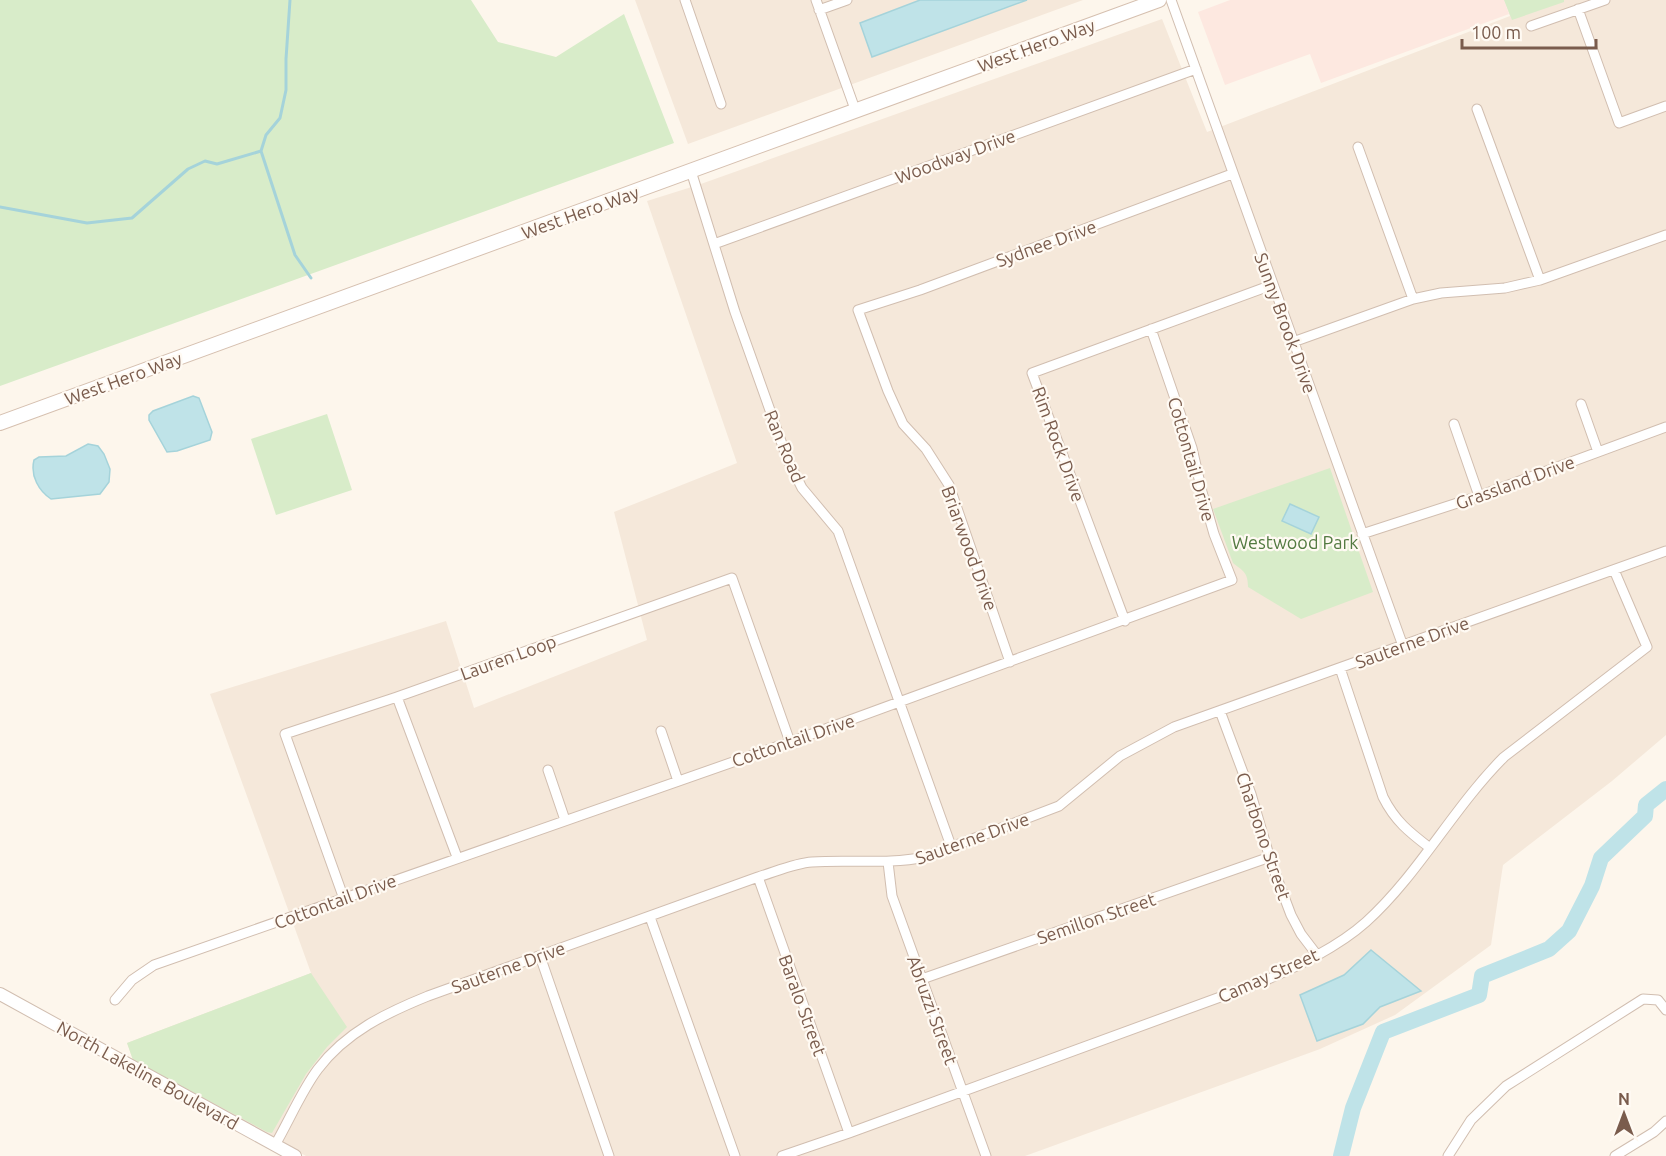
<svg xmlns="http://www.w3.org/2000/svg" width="1666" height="1156" viewBox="0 0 1666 1156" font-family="Ubuntu,sans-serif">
<rect width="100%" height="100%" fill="#fdf6ec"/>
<!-- residential -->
<path fill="#f5e8da" d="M 635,0 L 1083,0 L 688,144 Z
M 1504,0 L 1666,0 L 1666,735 L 1612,781 L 1503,865 L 1491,945 L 1395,1015 L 1320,1049 L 1025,1156 L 306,1156 L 133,1060 L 127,1043 L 311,973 L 210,694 L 446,621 L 474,708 L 647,640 L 614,512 L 737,463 L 647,201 L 698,185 L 1162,19 L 1207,132 L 1510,16 Z"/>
<!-- commercial -->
<path fill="#fde8e0" d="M 1230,0 L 1504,0 L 1509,14 L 1321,83 L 1310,54 L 1225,85 L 1198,12 Z"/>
<!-- green -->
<path fill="#d8ecc9" d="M 0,0 L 471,0 L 498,42 L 556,57 L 624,14 L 674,143 L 0,386 Z
M 1504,0 L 1564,0 L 1564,2 L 1512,20 Z
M 327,414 L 352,490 L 276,515 L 251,439 Z
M 1330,468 L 1373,592 L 1301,619 L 1248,587 C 1248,572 1243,571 1233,563 L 1213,509 Z
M 311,973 L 347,1027 L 327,1047 L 306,1074 L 272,1133 L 267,1132 L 133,1060 L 127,1043 Z"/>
<!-- water -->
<path fill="#bfe3e8" stroke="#a5d3da" stroke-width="1.5" d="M 920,0 L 1027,0 L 872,57 L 860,23 Z
M 193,396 L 199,398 L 212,432 L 210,440 L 177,451 L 167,452 L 149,420 L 149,415 L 153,411 Z
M 88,444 L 98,446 L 104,454 L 110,469 L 109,482 L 100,494 L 51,499 C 39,491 30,476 34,460 L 39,457 L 66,456 Z
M 1290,504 L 1319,517 L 1311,534 L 1282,521 Z
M 1371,950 L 1421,991 L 1380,1007 L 1363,1024 L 1317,1041 L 1300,995 L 1344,975 Z"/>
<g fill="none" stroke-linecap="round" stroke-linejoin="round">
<!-- stream -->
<path stroke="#a5d3da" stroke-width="3" d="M 261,151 L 295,255 L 311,278
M 0,207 L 87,223 L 132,218 L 188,169 L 205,161 L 217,164 L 261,151 L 266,135 L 280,118 L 286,90 L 286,59 L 290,0"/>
<!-- river -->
<path stroke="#bfe3e8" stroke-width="16" d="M 1341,1156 L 1353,1108 L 1383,1032 L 1479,995 L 1482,976 L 1549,949 L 1569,931 L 1592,886 L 1601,858 L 1645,816 L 1646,805 L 1666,789"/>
<!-- minor casing -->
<g stroke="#d1beb0" stroke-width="11">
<path id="minor" d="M 685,0 L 721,104
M 816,0 L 856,112
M 1171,0 L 1403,646
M 1578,9 L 1619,123 L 1666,106
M 819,10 L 847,0
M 1531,26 L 1605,0
M 1477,109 L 1540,280
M 1358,147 L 1413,299
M 691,171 L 735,312 L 787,458 L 802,488 L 838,531 L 951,846
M 714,244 L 1196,69
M 1293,342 L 1413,299 L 1441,293 L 1505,288 L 1540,280 L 1666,235
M 1581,404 L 1598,452
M 1454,424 L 1479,496
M 1362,534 L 1479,496 L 1666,427
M 1125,621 L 1032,373 L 1272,285
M 1010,662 L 949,485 L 926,449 L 903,424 L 888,391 L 858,310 L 920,290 L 1232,174
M 1340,668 L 1383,797 C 1395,821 1409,832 1430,848
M 397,697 L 457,857
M 1220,711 L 1251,794 L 1271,862 L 1291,915 L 1301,934 L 1317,955
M 661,731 L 678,781
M 548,770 L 565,820
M 888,862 L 892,896 L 986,1156
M 758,877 L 849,1133
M 344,899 L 285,734 L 397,697 L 732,578 L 790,742
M 650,917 L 735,1156
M 540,956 L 609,1156
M 922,979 L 1270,857
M 115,1000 L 132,980 L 154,965 L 790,742 L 1232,580 L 1214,534 L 1202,492 L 1192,448 L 1151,329
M 275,1145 C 289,1121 302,1090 318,1069 C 346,1032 386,1013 428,996 L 758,877 C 775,872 795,863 812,862 C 850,859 887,865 925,857 L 1059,806 L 1120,756 L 1174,727 L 1666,551
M 782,1156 L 849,1133 L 1264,981 C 1298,966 1338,947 1366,922 C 1419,874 1453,808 1504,757 L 1647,647 L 1614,570
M 1448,1156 L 1471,1120 L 1506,1086 L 1643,999 L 1658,1000 L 1666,1010
M 1615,1156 L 1654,1132 L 1666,1121"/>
</g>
<!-- tertiary casing -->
<g stroke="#d1beb0" stroke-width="14">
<path id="tertiary" d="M 0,994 L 295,1156"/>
</g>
<!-- secondary casing -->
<g stroke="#d6c0b0" stroke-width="16">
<path id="secondary" d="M 0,423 C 385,279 773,142 1159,0"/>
</g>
<!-- minor -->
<use href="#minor" stroke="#fff" stroke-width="9"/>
<!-- tertiary -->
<use href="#tertiary" stroke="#fff" stroke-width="12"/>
<!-- secondary -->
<use href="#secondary" stroke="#fff" stroke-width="14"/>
</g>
<g text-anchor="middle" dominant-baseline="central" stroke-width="4.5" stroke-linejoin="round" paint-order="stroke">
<!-- street labels -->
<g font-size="18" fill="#7a5c4d" stroke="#fffaf3">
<text transform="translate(1036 45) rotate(-20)">West Hero Way</text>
<text transform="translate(955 156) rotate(-20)">Woodway Drive</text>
<text transform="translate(580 212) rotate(-20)">West Hero Way</text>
<text transform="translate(1046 243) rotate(-20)">Sydnee Drive</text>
<text transform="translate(1286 323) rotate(70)">Sunny Brook Drive</text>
<text transform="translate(123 378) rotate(-20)">West Hero Way</text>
<text transform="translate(1059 444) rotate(70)">Rim Rock Drive</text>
<text transform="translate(785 446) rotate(67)">Ran Road</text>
<text transform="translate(1192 459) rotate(74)">Cottontail Drive</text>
<text transform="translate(1515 482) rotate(-20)">Grassland Drive</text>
<text transform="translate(970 548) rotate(70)">Briarwood Drive</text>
<text transform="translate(1412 642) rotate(-20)">Sauterne Drive</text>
<text transform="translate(508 657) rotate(-20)">Lauren Loop</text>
<text transform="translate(793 740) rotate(-19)">Cottontail Drive</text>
<text transform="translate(1264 836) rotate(71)">Charbono Street</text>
<text transform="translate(972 838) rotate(-20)">Sauterne Drive</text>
<text transform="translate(335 901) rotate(-20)">Cottontail Drive</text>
<text transform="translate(1096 918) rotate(-19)">Semillon Street</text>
<text transform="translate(508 967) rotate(-20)">Sauterne Drive</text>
<text transform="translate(1268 975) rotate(-24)">Camay Street</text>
<text transform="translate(803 1005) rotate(70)">Baralo Street</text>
<text transform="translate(933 1010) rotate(70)">Abruzzi Street</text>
<text transform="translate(148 1075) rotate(29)">North Lakeline Boulevard</text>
</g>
<!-- park labels -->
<g font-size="18" fill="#537a41" stroke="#fffaf3">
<text x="1295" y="542">Westwood Park</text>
</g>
</g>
<!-- north arrow -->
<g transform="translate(1624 1114)" stroke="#fffaf3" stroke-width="4.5" paint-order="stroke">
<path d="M0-4.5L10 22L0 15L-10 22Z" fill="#7a5c4d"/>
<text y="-9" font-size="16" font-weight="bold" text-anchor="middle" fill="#7a5c4d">N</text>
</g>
<!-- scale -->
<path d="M1462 39v9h134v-9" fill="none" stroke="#7a5c4d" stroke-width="3"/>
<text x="1471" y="39" font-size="18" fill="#7a5c4d" stroke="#fffaf3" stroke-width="4.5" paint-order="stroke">100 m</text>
</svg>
